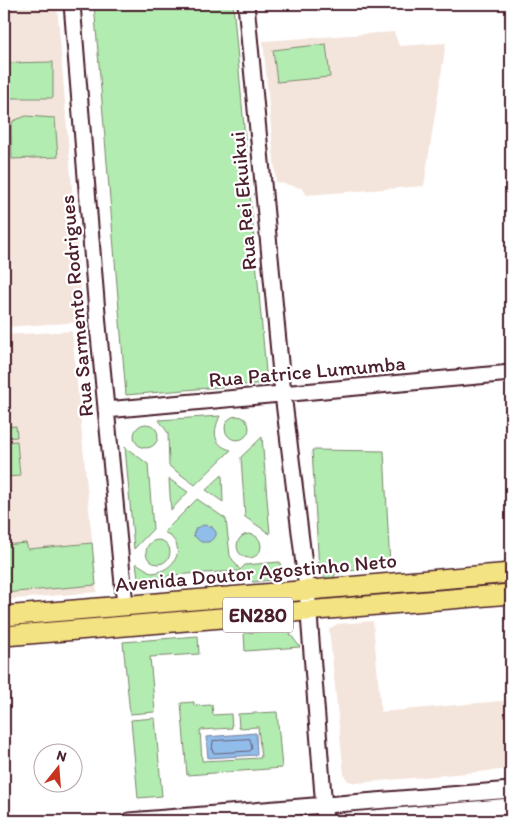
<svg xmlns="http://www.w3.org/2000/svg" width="515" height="825" viewBox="0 0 515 825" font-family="Itim,sans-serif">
<rect width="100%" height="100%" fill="#fff"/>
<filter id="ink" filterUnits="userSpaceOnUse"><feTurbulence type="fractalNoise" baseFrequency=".02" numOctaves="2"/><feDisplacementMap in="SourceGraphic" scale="10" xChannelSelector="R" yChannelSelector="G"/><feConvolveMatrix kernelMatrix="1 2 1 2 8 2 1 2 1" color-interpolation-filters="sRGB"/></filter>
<g filter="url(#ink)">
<!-- built -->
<path fill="#f4e5dc" d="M 4,4 L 57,4 L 83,322 L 4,327 Z
M 394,32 L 399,46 L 446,43 L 424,186 L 307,195 L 301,188 L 276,182 L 263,41 Z
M 72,331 L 97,592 L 4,600 L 4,335 Z
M 373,621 L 381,712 L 511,700 L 511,769 L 357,783 L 348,781 L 344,775 L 329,629 L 337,624 Z"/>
<!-- green -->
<path fill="#b2ecb1" stroke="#7e866e" d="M 94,4 L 233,4 L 267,383 L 126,395 Z
M 326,44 L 330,77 L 277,82 L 273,50 Z
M 53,62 L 53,98 L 4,98 L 4,63 Z
M 26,116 L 55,118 L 58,157 L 12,159 L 11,127 L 13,121 Z
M 220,416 C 213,431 212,445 231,450 L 195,485 L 169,466 L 168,433 L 159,420 Z
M225 428a12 12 0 1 1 24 0a12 12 0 1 1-24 0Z
M134 436a12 12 0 1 1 24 0a12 12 0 1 1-24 0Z
M 16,426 L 17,437 L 4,438 L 4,427 Z
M 262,437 L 270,534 L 245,517 L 241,457 Z
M 17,441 L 20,476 L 5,477 L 4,442 Z
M 125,447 L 148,464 L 153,529 L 134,549 Z
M 312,450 L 384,451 L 390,567 L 336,572 L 333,580 L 329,581 L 319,570 Z
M 222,475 L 223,502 L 206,490 Z
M 169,479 L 188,492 L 171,510 Z
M 197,499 L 226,519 L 230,556 L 240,570 L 245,565 L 280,562 L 282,579 L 253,582 L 240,571 L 169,575 C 159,587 153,592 139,585 L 136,563 L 152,573 C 176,571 189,545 164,532 Z
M237 546a12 12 0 1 1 24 0a12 12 0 1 1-24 0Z
M146 552a12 12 0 1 1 24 0a12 12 0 1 1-24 0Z
M 26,543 L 28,549 L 92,543 L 96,585 L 4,593 L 4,545 Z
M 287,630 L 300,647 L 245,651 L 244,633 Z
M 198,636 L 199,654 L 150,657 L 155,712 L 130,714 L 123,642 Z
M 194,702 L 194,706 L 212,705 L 213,715 L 231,714 L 232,728 L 200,730 L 202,761 L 261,758 L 258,727 L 239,728 L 238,714 L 277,712 L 282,768 L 187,775 L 181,703 Z
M 155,718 L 162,796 L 138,798 L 131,720 Z"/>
<!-- water -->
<path fill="#91bdea" stroke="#757e9e" d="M 204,525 L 212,527 L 216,532 L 216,536 L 209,542 L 201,542 L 193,535 L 196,528 Z
M 256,733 L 257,755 L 208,758 L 206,737 Z"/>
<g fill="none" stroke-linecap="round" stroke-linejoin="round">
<!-- shore -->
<path stroke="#665e77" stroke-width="1" d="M 250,739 L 252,748 L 250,751 L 215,753 L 212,751 L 213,741 Z"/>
<!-- minor casing -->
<g stroke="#4a1f2b" stroke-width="19">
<path id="minor" d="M 72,4 L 98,325 L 125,605
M 246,4 L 283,394 L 307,589 L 325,821
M 106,410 L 511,373
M 129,821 L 511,790
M 338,821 L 511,806"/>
</g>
<!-- major casing -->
<g stroke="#4a1f2b" stroke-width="22">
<path id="major" d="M 4,616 L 511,573
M 4,636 L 511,594"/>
</g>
<!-- minor -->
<use href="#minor" stroke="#fff" stroke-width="15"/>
<!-- major -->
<use href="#major" stroke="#f4e382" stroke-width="19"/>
</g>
</g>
<g text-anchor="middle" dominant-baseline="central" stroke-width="4.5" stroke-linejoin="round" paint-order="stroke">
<!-- shield labels -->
<rect fill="#fff" stroke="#80626b" stroke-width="1" x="223" y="597.5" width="70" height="35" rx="4"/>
<g font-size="20" font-weight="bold" fill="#4a1f2b">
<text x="258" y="615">EN280</text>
</g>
<!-- street labels -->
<g font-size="21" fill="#4a1f2b" stroke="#fff">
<text transform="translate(243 201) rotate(-95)">Rua Rei Ekuikui</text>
<text transform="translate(76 306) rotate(-95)">Rua Sarmento Rodrigues</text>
<text transform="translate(307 371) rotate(-5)">Rua Patrice Lumumba</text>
<text transform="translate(256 572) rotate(-5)">Avenida Doutor Agostinho Neto</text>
</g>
</g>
<!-- margin -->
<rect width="515" height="825" fill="none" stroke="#fff" stroke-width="20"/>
<rect x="10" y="10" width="495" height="805" fill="none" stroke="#4a1f2b" stroke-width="2" filter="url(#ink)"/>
<!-- north arrow -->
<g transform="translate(58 768) rotate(17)"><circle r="24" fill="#ffffff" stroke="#b7a5aa"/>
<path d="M0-4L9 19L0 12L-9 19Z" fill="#c8321e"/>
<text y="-8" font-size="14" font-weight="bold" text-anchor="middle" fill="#4a1f2b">N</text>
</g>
</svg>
